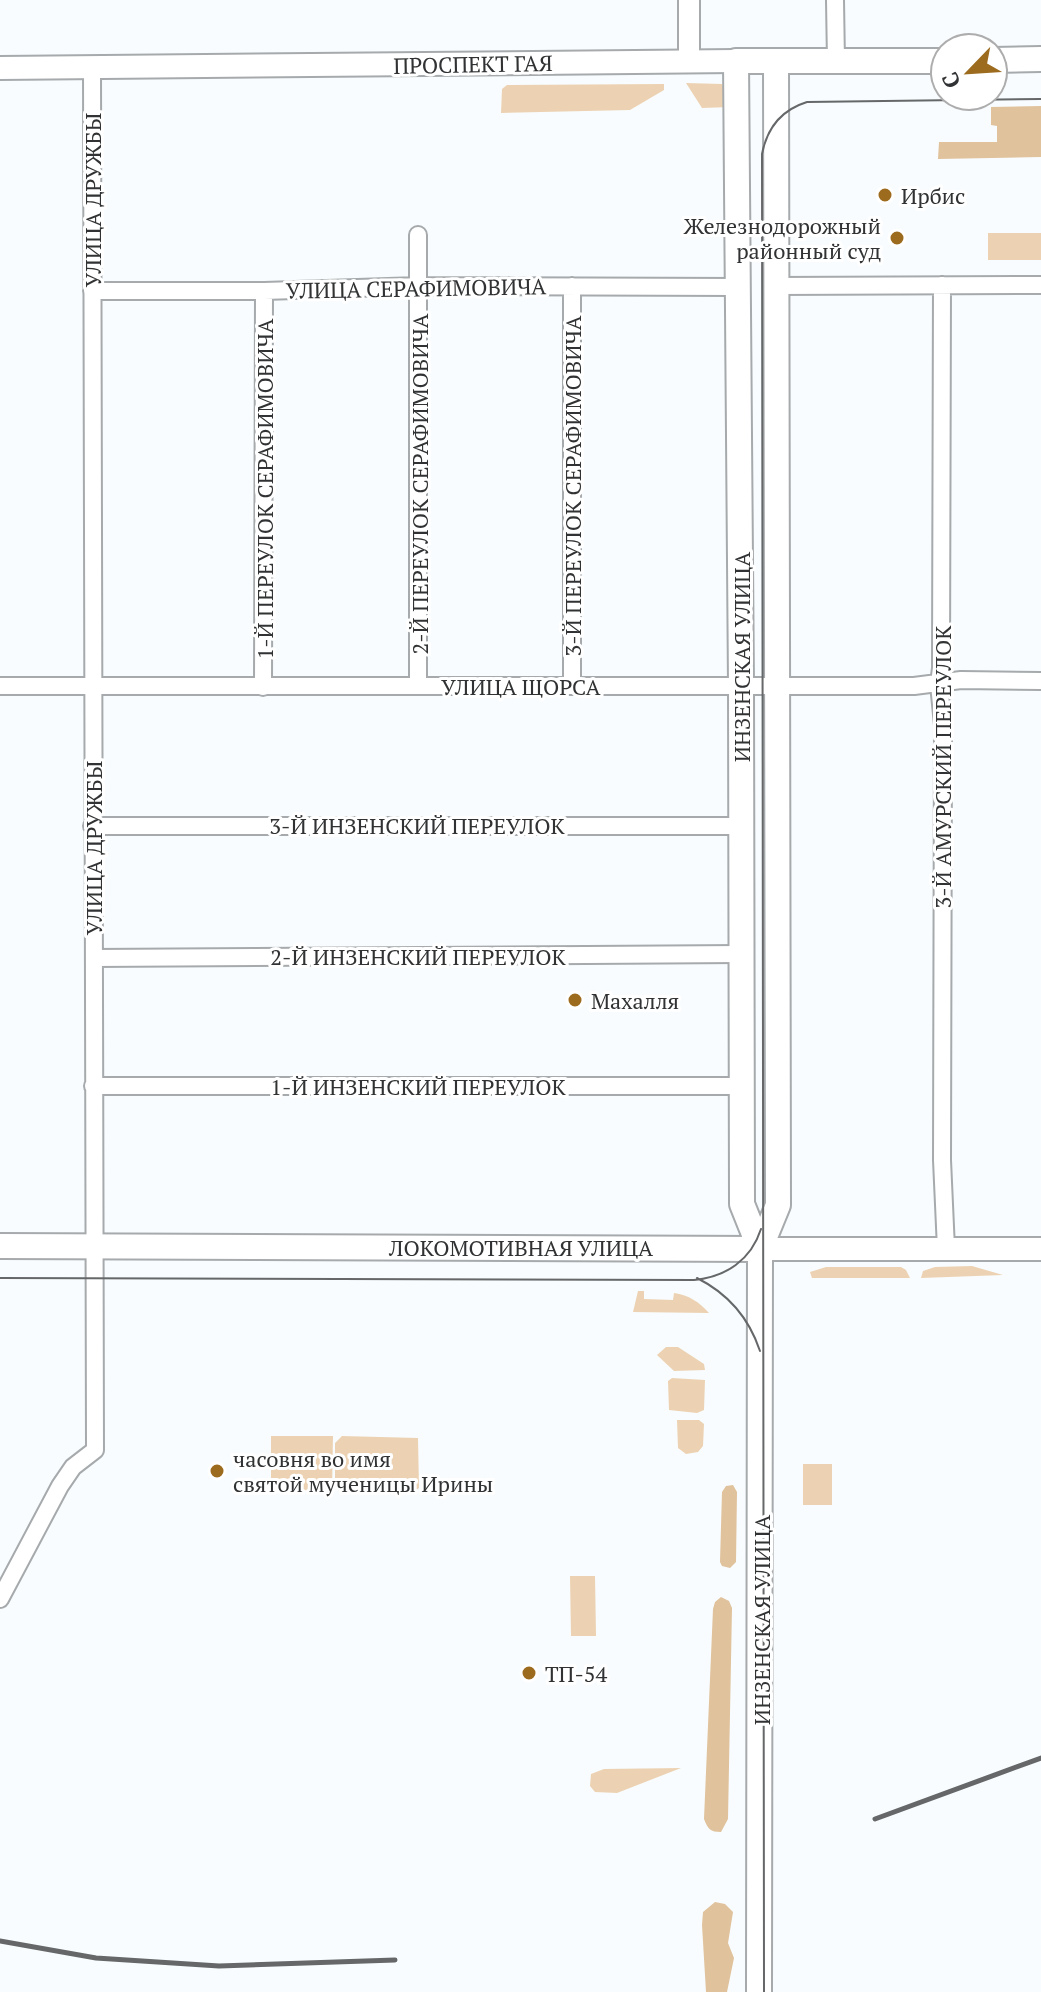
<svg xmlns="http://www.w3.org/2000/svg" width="1041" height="1992" viewBox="0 0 1041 1992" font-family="'PT Serif',serif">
<rect width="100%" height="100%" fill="#f8fcfe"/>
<!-- green -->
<path fill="#ecd2b2" d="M 686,83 L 722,84 L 730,107 L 702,108 Z
M 664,84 L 664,90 L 630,110 L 501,113 L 502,89 L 507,85 Z
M 988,233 L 1041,233 L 1041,260 L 988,260 Z
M 972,1266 L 1003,1275 L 921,1278 L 923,1271 L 935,1267 Z
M 826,1267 L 901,1267 L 906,1270 L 910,1278 L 812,1278 L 810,1272 Z
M 638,1291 L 644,1291 L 644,1299 L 673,1300 L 674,1293 C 689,1295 699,1302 709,1313 L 633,1312 Z
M 666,1347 L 678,1347 L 704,1364 L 705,1370 L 674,1371 L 657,1355 Z
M 672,1378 L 705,1380 L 704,1410 L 697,1413 L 669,1410 L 668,1381 Z
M 677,1420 L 699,1420 L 704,1424 L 703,1446 L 698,1452 L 686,1454 L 678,1448 Z
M 271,1436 L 333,1436 L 332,1491 L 271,1489 Z
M 342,1436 L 418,1438 L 419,1488 L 411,1494 L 340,1493 L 335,1485 L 335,1443 Z
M 803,1464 L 832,1464 L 832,1505 L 803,1505 Z
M 570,1576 L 595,1576 L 596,1636 L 571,1636 Z
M 681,1768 L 617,1793 L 595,1792 L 590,1786 L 591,1774 L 604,1769 Z"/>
<!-- forest -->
<path fill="#e0c29c" d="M 1041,106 L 1041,157 L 938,159 L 939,142 L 997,142 L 997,126 L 991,125 L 991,107 Z
M 733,1485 L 737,1492 L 736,1562 L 730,1568 L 722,1566 L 720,1562 L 722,1492 L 726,1486 Z
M 721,1597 L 729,1601 L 732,1608 L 728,1819 L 721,1832 C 710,1832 708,1829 704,1819 L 713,1609 L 715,1602 Z
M 715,1902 L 725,1904 L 733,1912 L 728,1943 L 734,1958 L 727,1992 L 706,1992 L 702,1925 L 703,1912 Z"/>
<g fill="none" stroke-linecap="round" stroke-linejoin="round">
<!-- minor casing -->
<g stroke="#a6aaac" stroke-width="20">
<path id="minor" d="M 835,0 L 836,62
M 942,285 L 941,668 L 939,684 L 943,725 L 942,1160 L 946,1249
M 776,286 L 1041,285
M 92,291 L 264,291 L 419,286 L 739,287
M 418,685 L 418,235
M 0,686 L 914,686 L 961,680 L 1041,681
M 572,686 L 572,286
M 263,687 L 264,291
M 92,826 L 741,826
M 94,958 L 742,954
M 93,1086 L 742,1086
M 0,1599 L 60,1486 L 73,1467 L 95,1450 L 92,67"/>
</g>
<!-- tertiary casing -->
<g stroke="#a6aaac" stroke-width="24">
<path id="tertiary" d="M 689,62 L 689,0"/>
</g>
<!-- secondary casing -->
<g stroke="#a6aaac" stroke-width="26">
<path id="secondary" d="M 0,68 L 736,61
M 760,1249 L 1041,1249"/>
</g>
<!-- primary casing -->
<g stroke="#a6aaac" stroke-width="28">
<path id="primary" d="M 993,60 L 1041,59
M 0,1246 L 760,1249
M 760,1249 L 742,1204 L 741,686 L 736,61 L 945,61
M 759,1992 L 760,1249 L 778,1205 L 776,61"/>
</g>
<!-- minor -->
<use href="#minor" stroke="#fff" stroke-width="16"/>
<!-- tertiary -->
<use href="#tertiary" stroke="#fff" stroke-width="20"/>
<!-- secondary -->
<use href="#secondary" stroke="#fff" stroke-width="22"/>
<!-- primary -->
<use href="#primary" stroke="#fff" stroke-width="24"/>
<!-- tram -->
<path stroke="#656768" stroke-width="2" d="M 0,1278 L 694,1280 C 726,1277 751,1260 761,1229
M 697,1278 C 729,1294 749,1318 760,1351
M 764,1992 L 762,154 C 767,128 781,110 807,102 L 1041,99"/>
<!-- rail -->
<path stroke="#656768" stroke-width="5" d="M 875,1819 L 1041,1758
M 0,1941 L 96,1958 L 219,1966 L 395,1960"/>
</g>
<!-- markers -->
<g fill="#9c6b1e" stroke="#fff" stroke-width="3">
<circle cx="885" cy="195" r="8"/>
<circle cx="897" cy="238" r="8"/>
<circle cx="575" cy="1000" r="8"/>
<circle cx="217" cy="1471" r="8"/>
<circle cx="529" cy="1673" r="8"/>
</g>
<g text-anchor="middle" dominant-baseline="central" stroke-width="6" stroke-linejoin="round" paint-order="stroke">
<!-- street labels -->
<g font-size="22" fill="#313233" stroke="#fff">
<text transform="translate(473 64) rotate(-1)">ПРОСПЕКТ ГАЯ</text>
<text transform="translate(92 200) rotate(-90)">УЛИЦА ДРУЖБЫ</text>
<text transform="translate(416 288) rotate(-1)">УЛИЦА СЕРАФИМОВИЧА</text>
<text transform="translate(419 484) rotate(-90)">2-Й ПЕРЕУЛОК СЕРАФИМОВИЧА</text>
<text transform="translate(572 486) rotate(-90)">3-Й ПЕРЕУЛОК СЕРАФИМОВИЧА</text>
<text transform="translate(264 489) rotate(-90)">1-Й ПЕРЕУЛОК СЕРАФИМОВИЧА</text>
<text transform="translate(741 657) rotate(-90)">ИНЗЕНСКАЯ УЛИЦА</text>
<text x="521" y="686">УЛИЦА ЩОРСА</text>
<text transform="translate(942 767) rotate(-90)">3-Й АМУРСКИЙ ПЕРЕУЛОК</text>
<text x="417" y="825">3-Й ИНЗЕНСКИЙ ПЕРЕУЛОК</text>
<text transform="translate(93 848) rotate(-90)">УЛИЦА ДРУЖБЫ</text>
<text x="418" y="956">2-Й ИНЗЕНСКИЙ ПЕРЕУЛОК</text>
<text x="418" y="1086">1-Й ИНЗЕНСКИЙ ПЕРЕУЛОК</text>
<text x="521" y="1247">ЛОКОМОТИВНАЯ УЛИЦА</text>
<text transform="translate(761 1620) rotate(-90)">ИНЗЕНСКАЯ УЛИЦА</text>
</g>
<!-- poi labels -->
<g font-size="22" fill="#313233" stroke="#fff" text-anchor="start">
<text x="901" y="195">Ирбис</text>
<text x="881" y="225" text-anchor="end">Железнодорожный<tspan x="881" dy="25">районный суд</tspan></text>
<text x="591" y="1000">Махалля</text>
<text x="233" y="1458">часовня во имя<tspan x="233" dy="25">святой мученицы Ирины</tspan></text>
<text x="545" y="1673">ТП-54</text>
</g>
</g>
<!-- north arrow -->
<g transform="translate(969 72) rotate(245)"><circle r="38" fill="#ffffff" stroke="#adadad" stroke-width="2"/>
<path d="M0-6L14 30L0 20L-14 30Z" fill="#9c6b1e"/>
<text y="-12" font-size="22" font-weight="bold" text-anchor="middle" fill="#313233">С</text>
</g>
</svg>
